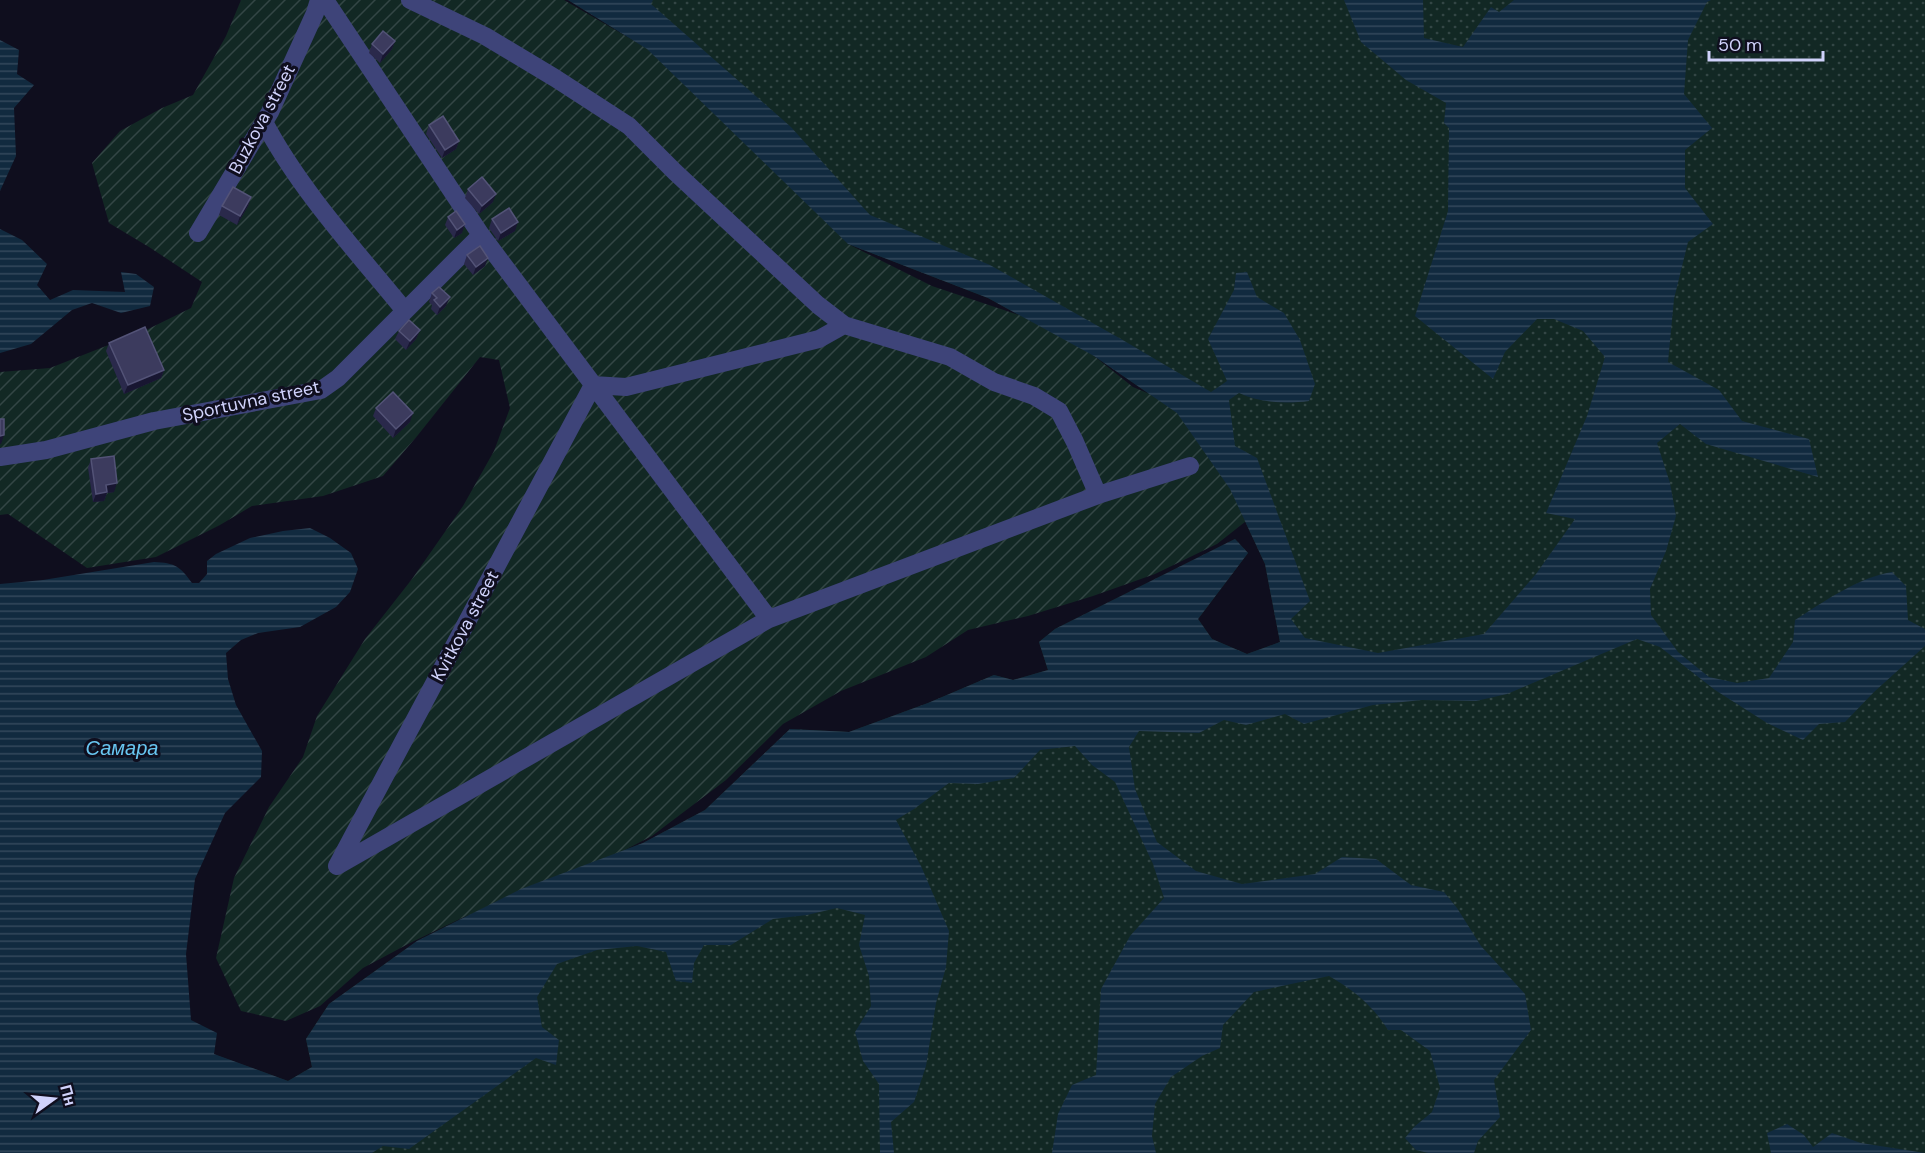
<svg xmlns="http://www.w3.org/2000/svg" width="1925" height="1153" viewBox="0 0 1925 1153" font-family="'DM Sans',sans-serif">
<defs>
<pattern id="park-dots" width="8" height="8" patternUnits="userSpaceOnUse" patternTransform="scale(1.5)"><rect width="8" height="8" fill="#122824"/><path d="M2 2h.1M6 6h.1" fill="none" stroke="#334645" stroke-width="1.8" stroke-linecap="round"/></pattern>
<pattern id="garden-furrows" width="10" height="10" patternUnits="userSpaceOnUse" patternTransform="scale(1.5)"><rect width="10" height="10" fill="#122824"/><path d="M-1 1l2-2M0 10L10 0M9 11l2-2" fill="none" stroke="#334645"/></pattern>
<pattern id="water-rules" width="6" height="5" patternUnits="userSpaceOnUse" patternTransform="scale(1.5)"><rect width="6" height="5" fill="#112a3f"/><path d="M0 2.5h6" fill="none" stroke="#33485c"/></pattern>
</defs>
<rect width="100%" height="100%" fill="#0f0e1e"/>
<!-- park -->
<path fill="url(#park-dots)" d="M 568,0 L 1925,0 L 1925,1153 L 0,1153 L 0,819 L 213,1054 L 288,1081 L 312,1067 L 306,1039 L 329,1004 L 417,941 L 521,889 L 643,843 L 705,810 L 790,729 L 849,732 L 928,703 L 994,675 L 1013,680 L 1048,670 L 1039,642 L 1055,629 L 1235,539 L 1248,553 L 1198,619 L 1212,639 L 1247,654 L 1280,642 L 1265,564 L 1230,489 L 1177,413 L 1094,356 L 988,298 L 848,244 L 647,49 Z"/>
<!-- garden -->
<path fill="url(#garden-furrows)" d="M 241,0 L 564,0 L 665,59 L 796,187 L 848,244 L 932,286 L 1049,325 L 1094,356 L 1133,387 L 1178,406 L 1250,518 L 1217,544 L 1155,574 L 1093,596 L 1028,616 L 968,630 L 926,657 L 841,691 L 783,724 L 726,780 L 652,836 L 584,871 L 464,917 L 410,943 L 363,968 L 320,1006 L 286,1021 L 241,1011 L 216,958 L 234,878 L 269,807 L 303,757 L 317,716 L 365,639 L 412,579 L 463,506 L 494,451 L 510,408 L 499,360 L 480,357 L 418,435 L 383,476 L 323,496 L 252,506 L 220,525 L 156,557 L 87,568 L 8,514 L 0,515 L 0,372 L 50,368 L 144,331 L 191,308 L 202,282 L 149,247 L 109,223 L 92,163 L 120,131 L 162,108 L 193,95 L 226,36 Z"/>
<!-- water -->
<path fill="url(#water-rules)" d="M 568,0 L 653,0 L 651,4 L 791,127 L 870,215 L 990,265 L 1121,339 L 1211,392 L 1227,381 L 1208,339 L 1234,290 L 1236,273 L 1247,272 L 1257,297 L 1284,313 L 1300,340 L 1315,384 L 1309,401 C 1287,404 1260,403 1239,393 L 1229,400 L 1235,446 L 1257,458 L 1310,601 L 1291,619 L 1305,638 L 1378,653 L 1484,634 L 1536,574 L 1575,519 L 1546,513 L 1587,416 L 1605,357 L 1583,331 L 1554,319 L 1537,319 L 1505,352 L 1493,379 L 1415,316 L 1448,211 L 1449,128 L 1444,123 L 1446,103 L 1406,80 L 1361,42 L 1344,0 L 1423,0 L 1424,38 L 1463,47 L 1491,7 L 1499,12 L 1514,0 L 1711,0 L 1707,2 L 1688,40 L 1684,94 L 1712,128 L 1685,150 L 1685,188 L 1713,224 L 1688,242 L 1674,299 L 1668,362 L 1719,390 L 1742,421 L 1809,439 L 1818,477 L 1706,444 L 1680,424 L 1657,443 L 1670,483 L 1676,516 L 1666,551 L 1650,589 L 1651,615 L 1678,652 L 1709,677 L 1737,683 L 1769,678 L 1793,642 L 1795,620 C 1825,601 1857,578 1892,572 L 1906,586 L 1908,620 L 1925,629 L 1925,646 L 1874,692 L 1845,722 L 1819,724 L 1803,740 L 1767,723 L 1715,690 L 1660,647 L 1637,639 L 1507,694 L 1476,701 L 1422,700 L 1373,705 L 1304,724 L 1285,714 L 1246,725 L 1224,720 L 1199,733 L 1139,731 L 1129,747 L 1135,789 L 1157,842 L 1196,871 L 1242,884 L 1315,874 L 1342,857 L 1376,859 L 1411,885 L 1444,892 L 1457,908 L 1481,946 L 1525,994 L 1531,1030 L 1494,1080 L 1500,1117 L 1478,1141 L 1474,1153 L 1428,1153 L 1416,1150 L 1405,1138 L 1414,1127 L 1432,1112 L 1440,1088 L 1430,1051 L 1401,1030 L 1388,1030 C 1373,1006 1354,990 1329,976 L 1254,992 L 1223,1025 L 1220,1048 L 1202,1056 L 1171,1077 L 1155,1104 L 1152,1136 L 1156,1153 L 1052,1153 L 1058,1114 L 1072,1085 L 1096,1075 L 1101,989 L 1130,936 L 1164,898 L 1153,864 L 1115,782 L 1092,765 L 1075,746 L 1040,750 L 1014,778 L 978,784 L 949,783 L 914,809 L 896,820 L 921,866 L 949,931 L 946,967 L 936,1003 L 926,1066 L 914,1102 L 891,1122 L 894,1153 L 880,1153 L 879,1084 L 863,1061 L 855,1032 L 871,1006 L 869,976 L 859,945 L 865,915 L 837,908 L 807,915 L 773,919 L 731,945 L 704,945 L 694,963 L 692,983 L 676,981 L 666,952 L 637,946 L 597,950 L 557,964 L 537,997 L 542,1027 L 559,1040 L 556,1065 L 536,1058 L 409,1149 L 383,1146 L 372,1153 L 0,1153 L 0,584 L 43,580 L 154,562 C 175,563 180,566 192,583 L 199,583 L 207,574 L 207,561 L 216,554 L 250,538 L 283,531 L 310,528 L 330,538 L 351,553 L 358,569 L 350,592 L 336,607 L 300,627 L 258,633 L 241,640 L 226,653 L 228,679 L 236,705 L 262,751 L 261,777 L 225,813 L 195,879 L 186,954 L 191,1020 L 217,1033 L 214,1054 L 288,1081 L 312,1067 L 306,1039 L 329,1004 L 417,941 L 521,889 L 643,843 L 705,810 L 790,729 L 849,732 L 928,703 L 994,675 L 1013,680 L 1048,670 L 1039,642 L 1055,629 L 1235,539 L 1248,553 L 1198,619 L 1212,639 L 1247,654 L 1280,642 L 1265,564 L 1230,489 L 1177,413 L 1094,356 L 988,298 L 848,244 L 647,49 Z
M 0,40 L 19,50 L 17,74 L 34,85 L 14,108 L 16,156 L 0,191 Z
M 0,229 L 22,240 L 47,264 L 37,285 L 50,300 L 73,290 L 125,292 L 121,272 L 136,274 L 154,287 L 150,306 L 121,313 L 92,303 L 72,310 L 31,344 L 0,353 Z
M 1787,1124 L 1804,1135 L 1813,1147 L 1832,1133 L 1861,1143 L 1925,1153 L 1771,1153 L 1767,1133 Z"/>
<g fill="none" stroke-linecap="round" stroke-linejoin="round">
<!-- minor -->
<path stroke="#3e4479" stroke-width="18" d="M 325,0 L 481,235 L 769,619
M 410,0 L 485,36 L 555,78 L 629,126 L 675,172 L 818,305 L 844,325 L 950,357 L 994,382 L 1034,396 L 1059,411 L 1075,442 L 1098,495
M 264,122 C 299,189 357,252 405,311
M 198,233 L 270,112 L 315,13 L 319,0
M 0,457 L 46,450 L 154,421 L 321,390 L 338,378 L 481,235
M 337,866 L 769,619 L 1098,495 L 1190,466
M 337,866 L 593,385 L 626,387 L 819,339 L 844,325"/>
</g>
<!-- wall -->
<path fill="#2a294b" d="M 395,41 L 392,49 L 380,63 L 369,53 L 372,44 Z
M 429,125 L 459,141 L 456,149 L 442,158 L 426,134 Z
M 468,189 L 493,202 L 479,214 L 465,198 Z
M 251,197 L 248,206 L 237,225 L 219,215 L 222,206 Z
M 448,217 L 462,233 L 454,238 L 445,225 Z
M 492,219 L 515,231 L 498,241 L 489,228 Z
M 467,255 L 485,266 L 473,275 L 464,264 Z
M 432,293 L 446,306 L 437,315 L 431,309 L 432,305 L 429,302 Z
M 420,330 L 416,339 L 406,350 L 395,339 L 399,331 Z
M 109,343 L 164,370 L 161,378 L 124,394 L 106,351 Z
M 376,408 L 410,422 L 393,438 L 373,416 Z
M 91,459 L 114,492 L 107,493 L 104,501 L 93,502 L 88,468 Z"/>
<!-- shaded-wall -->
<path fill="#181631" d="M 395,41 L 392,49 L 380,63 L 383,54 Z
M 459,141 L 456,149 L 442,158 L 445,150 Z
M 496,194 L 493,202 L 479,214 L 482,206 Z
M 251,197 L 248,206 L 237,225 L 240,216 Z
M 518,222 L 515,231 L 498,241 L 501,233 Z
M 465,224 L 462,233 L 454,238 L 457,230 Z
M 488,258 L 485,266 L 473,275 L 476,267 Z
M 450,297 L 446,306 L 437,315 L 440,307 Z
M 420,330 L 416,339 L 406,350 L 410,341 Z
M 164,370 L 161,378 L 124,394 L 128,385 Z
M 413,413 L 410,422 L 393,438 L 396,429 Z
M 4,435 L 1,444 L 0,444 L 0,436 Z
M 117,483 L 114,492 L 107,493 L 104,501 L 93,502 L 96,494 L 106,485 Z"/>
<!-- building -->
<path fill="#3c3b5e" stroke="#535377" stroke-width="1.5" d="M 383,31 L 395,41 L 383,54 L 372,44 Z
M 443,116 L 459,141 L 445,150 L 429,125 Z
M 482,177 L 496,194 L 482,206 L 468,189 Z
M 233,187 L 251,197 L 240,216 L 222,206 Z
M 509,208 L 518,222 L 501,233 L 492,219 Z
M 456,211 L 465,224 L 457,230 L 448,217 Z
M 480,246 L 488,258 L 476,267 L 467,255 Z
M 439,287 L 450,297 L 440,307 L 434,300 L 437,298 L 432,293 Z
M 409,320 L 420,330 L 410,341 L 399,331 Z
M 145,327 L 164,370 L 128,385 L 109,343 Z
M 393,392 L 413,413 L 396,429 L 376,408 Z
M 0,419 L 4,419 L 4,435 L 0,436 Z
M 114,456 L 117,483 L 106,485 L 107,492 L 96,494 L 91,459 Z"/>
<g text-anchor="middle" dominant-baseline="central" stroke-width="6" stroke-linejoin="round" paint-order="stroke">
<!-- street labels -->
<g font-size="18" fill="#d0d2fb" stroke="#0f0e1e">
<text transform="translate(262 119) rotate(-62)">Buzkova street</text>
<text transform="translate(251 401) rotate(-12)">Sportuvna street</text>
<text transform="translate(465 626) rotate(-62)">Kvitkova street</text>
</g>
<!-- water labels -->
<g font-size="20" font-style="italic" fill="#68c6f1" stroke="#0f0e1e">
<text x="122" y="748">Самара</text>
</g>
</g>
<!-- north arrow -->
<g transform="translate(54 1099) rotate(75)" stroke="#0f0e1e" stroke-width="4.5" paint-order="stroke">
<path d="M0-4.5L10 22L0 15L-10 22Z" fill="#d0d2fb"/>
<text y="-9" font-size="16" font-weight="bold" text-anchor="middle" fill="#d0d2fb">Пн</text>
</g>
<!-- scale -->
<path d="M1709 51v9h114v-9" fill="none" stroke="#d0d2fb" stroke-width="3"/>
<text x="1718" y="51" font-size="18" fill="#d0d2fb" stroke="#0f0e1e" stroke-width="4.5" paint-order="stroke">50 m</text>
</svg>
